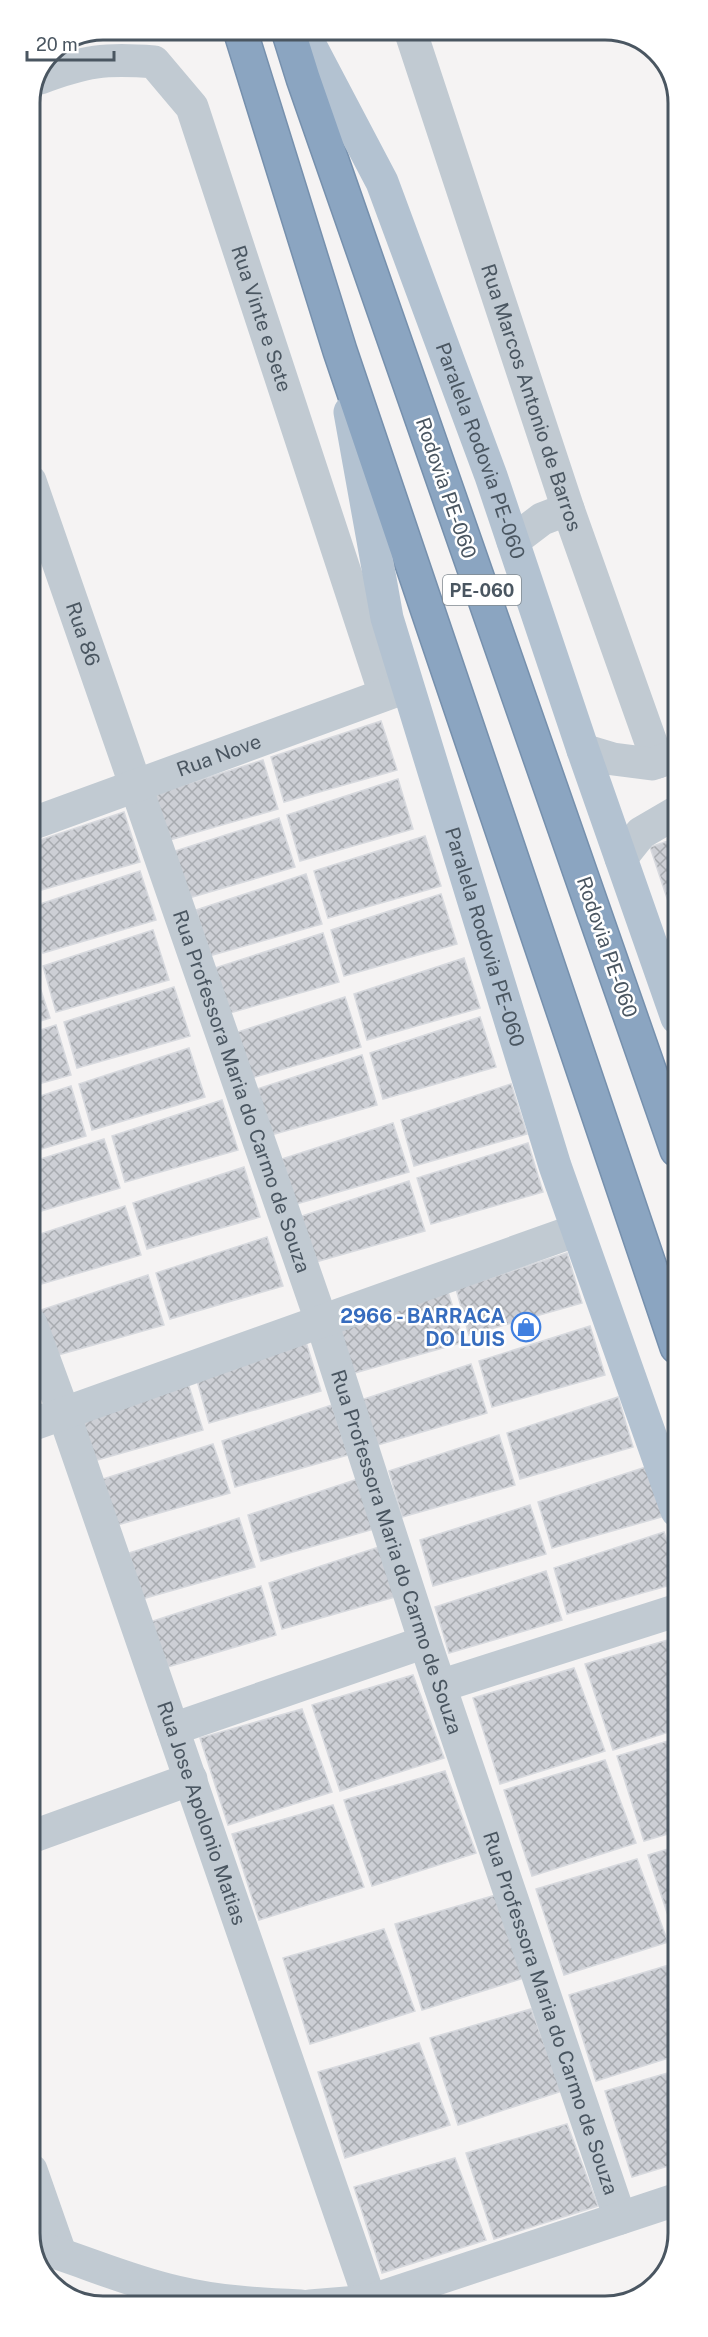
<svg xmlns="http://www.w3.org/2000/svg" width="708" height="2337" viewBox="0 0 708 2337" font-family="'Public Sans',sans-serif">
<defs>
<pattern id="building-cross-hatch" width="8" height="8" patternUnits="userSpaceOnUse" patternTransform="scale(1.5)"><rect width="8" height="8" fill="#cdcfd5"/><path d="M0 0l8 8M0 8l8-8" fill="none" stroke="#a8abb0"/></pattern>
</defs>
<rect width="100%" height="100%" fill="#f5f3f3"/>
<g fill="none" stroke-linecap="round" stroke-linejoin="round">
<!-- stream -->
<path stroke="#90daee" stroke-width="9" d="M 135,30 L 136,30"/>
</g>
<!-- building -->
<path fill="url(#building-cross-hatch)" stroke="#d7d9de" stroke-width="1.5" d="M 381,721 L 397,770 L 284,802 L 271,757 Z
M 263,760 L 278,809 L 166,841 L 152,795 Z
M 398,779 L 413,829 L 300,861 L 287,815 Z
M 124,812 L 140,862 L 31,893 L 31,843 Z
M 279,818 L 295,867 L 182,900 L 169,853 Z
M 425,836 L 441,886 L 328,918 L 314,871 Z
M 677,838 L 677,915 L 673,916 L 650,847 Z
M 140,871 L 156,920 L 43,953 L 31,907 Z
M 306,874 L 322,924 L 209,956 L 196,910 Z
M 441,894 L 457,944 L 344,976 L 331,930 Z
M 153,930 L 169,980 L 56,1012 L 43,966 Z
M 323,933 L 339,982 L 226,1014 L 212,969 Z
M 31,937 L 38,959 L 31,961 Z
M 464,958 L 480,1008 L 367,1040 L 354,994 Z
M 34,969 L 50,1018 L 31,1024 L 31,970 Z
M 174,987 L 190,1036 L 77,1068 L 64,1022 Z
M 345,997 L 361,1047 L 248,1079 L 235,1033 Z
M 480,1017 L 496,1067 L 383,1099 L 370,1053 Z
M 56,1025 L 71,1075 L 31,1086 L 31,1033 Z
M 189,1048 L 205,1097 L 92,1130 L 79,1084 Z
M 362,1055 L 377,1105 L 264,1137 L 251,1091 Z
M 511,1084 L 527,1134 L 414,1166 L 401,1120 Z
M 71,1086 L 86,1136 L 31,1152 L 31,1099 Z
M 222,1100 L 238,1150 L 125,1182 L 112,1136 Z
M 393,1123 L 409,1172 L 296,1204 L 282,1159 Z
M 104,1139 L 120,1188 L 31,1214 L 31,1162 Z
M 528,1143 L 543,1192 L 431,1224 L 417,1178 Z
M 244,1167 L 260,1217 L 147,1249 L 133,1203 Z
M 409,1181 L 425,1231 L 312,1263 L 299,1217 Z
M 125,1206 L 141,1255 L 31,1287 L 31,1237 Z
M 267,1237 L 283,1286 L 170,1319 L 156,1273 Z
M 567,1253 L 582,1303 L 469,1335 L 456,1289 Z
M 148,1275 L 164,1325 L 51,1357 L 38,1311 Z
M 448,1292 L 464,1342 L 351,1374 L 337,1328 Z
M 590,1326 L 605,1375 L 492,1407 L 479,1361 Z
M 306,1342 L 321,1391 L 209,1423 L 196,1377 Z
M 471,1364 L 487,1413 L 374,1446 L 361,1400 Z
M 187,1380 L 203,1430 L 90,1462 L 77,1416 Z
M 618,1397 L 633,1447 L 520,1479 L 507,1433 Z
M 332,1405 L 348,1455 L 235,1487 L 222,1441 Z
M 499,1435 L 515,1485 L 402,1517 L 389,1471 Z
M 213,1444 L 230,1493 L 117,1525 L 103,1479 Z
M 649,1466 L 665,1516 L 552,1548 L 538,1502 Z
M 358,1479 L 374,1529 L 261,1561 L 248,1515 Z
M 530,1505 L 546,1554 L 433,1586 L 420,1540 Z
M 239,1518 L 255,1567 L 142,1599 L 129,1553 Z
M 664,1532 L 678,1573 L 678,1583 L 567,1614 L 554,1568 Z
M 379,1547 L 395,1597 L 282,1629 L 269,1583 Z
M 546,1571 L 562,1620 L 449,1653 L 435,1607 Z
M 261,1586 L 276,1635 L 164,1668 L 150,1622 Z
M 678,1637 L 678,1729 L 613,1750 L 585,1664 Z
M 574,1668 L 605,1751 L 500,1784 L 473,1698 Z
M 413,1675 L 444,1758 L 340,1791 L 312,1705 Z
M 302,1709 L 332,1792 L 228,1825 L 200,1738 Z
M 678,1738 L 678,1831 L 644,1841 L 617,1756 Z
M 605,1760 L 636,1843 L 532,1876 L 504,1790 Z
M 445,1771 L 476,1853 L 372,1886 L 344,1800 Z
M 333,1805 L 364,1887 L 259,1920 L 232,1834 Z
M 678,1846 L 678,1940 L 676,1940 L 648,1855 Z
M 637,1859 L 668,1942 L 564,1975 L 536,1889 Z
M 496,1895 L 527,1977 L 422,2010 L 395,1924 Z
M 384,1929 L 415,2011 L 310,2044 L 283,1958 Z
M 669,1965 L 678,1989 L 678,2055 L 596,2081 L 569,1995 Z
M 531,2009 L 562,2091 L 458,2125 L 430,2038 Z
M 419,2043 L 450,2125 L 345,2158 L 318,2072 Z
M 678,2070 L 678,2163 L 632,2177 L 605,2091 Z
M 567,2124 L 598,2206 L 494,2239 L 466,2153 Z
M 455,2158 L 486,2240 L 382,2273 L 354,2187 Z"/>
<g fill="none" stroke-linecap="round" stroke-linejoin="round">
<!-- highway casing -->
<g stroke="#7690ad" stroke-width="36">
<path id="highway" d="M 240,30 L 340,351 L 677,1347
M 288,30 L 303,78 L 677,1150"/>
</g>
<!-- minor -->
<g stroke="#c1cad2" stroke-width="33">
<path id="s1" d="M 410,30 L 568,509 L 658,762"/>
<path id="s2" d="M 40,78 C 85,61 105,58 154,62 L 192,107 L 385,694"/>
<path id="s3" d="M 30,481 L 322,1323 L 425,1642 L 620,2218"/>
<path d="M 513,541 L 542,519 L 568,509"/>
<path d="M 583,750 L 613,759 L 652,764 L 675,756"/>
<path id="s4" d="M 31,824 L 406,687"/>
<path d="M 621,858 L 641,833 L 677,812"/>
<path id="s5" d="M 31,1324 L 64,1414 L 372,2306"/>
<path d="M 31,1425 L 577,1230"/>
<path d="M 440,1686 L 678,1610"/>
<path d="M 173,1729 L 425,1642"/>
<path d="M 31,1837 L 191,1779"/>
<path d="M 31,2170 L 60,2253"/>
<path d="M 31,2245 C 80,2259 127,2281 177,2292 C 219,2302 258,2304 301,2306"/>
<path d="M 310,2306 L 370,2301 L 678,2199"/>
</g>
<!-- major -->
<g stroke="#b3c2d1" stroke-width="33">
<path id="s6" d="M 302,30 L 382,182 L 491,476 L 583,750 L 677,1018"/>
<path id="s7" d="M 350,412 L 387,618 L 555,1166 L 677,1511"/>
</g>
<!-- highway -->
<use href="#highway" stroke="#8ba5c1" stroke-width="33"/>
</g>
<!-- icons -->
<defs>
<g id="shop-ring" transform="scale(1.5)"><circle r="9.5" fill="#fff" stroke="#3f7fe0" stroke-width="1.5"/><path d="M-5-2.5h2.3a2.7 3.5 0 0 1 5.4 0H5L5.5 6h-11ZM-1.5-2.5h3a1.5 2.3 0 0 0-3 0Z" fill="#3f7fe0"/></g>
</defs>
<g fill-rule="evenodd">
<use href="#shop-ring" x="526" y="1327"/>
</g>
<g text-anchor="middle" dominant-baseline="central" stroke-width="5" stroke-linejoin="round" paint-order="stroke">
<!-- shield labels -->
<rect fill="#fff" stroke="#808990" stroke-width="1.5" x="443" y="575" width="78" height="30" rx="4.5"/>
<g font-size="18" font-weight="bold" fill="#4a5661">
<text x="482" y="590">PE-060</text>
</g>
<!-- street labels -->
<g font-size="20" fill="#4a5661" stroke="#fff">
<text stroke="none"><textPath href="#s2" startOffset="398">Rua Vinte e Sete</textPath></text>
<text stroke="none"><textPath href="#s1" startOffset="387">Rua Marcos Antonio de Barros</textPath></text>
<text stroke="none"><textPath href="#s6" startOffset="458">Paralela Rodovia PE-060</textPath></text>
<text transform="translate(446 488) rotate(71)">Rodovia PE-060</text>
<text stroke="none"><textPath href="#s3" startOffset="162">Rua 86</textPath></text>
<text stroke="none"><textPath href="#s4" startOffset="200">Rua Nove</textPath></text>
<text stroke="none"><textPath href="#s7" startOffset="543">Paralela Rodovia PE-060</textPath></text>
<text transform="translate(607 947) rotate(71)">Rodovia PE-060</text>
<text stroke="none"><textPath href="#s3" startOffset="646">Rua Professora Maria do Carmo de Souza</textPath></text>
<text stroke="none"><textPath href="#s3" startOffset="1132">Rua Professora Maria do Carmo de Souza</textPath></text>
<text stroke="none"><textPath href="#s5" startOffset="518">Rua Jose Apolonio Matias</textPath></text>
<text stroke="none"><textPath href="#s3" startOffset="1618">Rua Professora Maria do Carmo de Souza</textPath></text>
</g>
<!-- shop labels -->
<g font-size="20" font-weight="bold" fill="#366cbe" stroke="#fff" text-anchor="end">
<text x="505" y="1316">2966 - BARRACA<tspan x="505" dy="23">DO LUIS</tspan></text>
</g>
</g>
<!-- crop -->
<path d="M0 0H708V2337H0ZM103 40H605A63 63 0 0 1 668 103V2233A63 63 0 0 1 605 2296H103A63 63 0 0 1 40 2233V103A63 63 0 0 1 103 40Z" fill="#fff" fill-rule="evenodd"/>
<path fill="none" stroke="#4a5661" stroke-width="3" d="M103 40H605A63 63 0 0 1 668 103V2233A63 63 0 0 1 605 2296H103A63 63 0 0 1 40 2233V103A63 63 0 0 1 103 40Z"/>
<!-- scale -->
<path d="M27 51v9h87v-9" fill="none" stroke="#4a5661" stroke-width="3"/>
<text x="36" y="51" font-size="18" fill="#4a5661" stroke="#ffffff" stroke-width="4.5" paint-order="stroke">20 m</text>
</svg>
